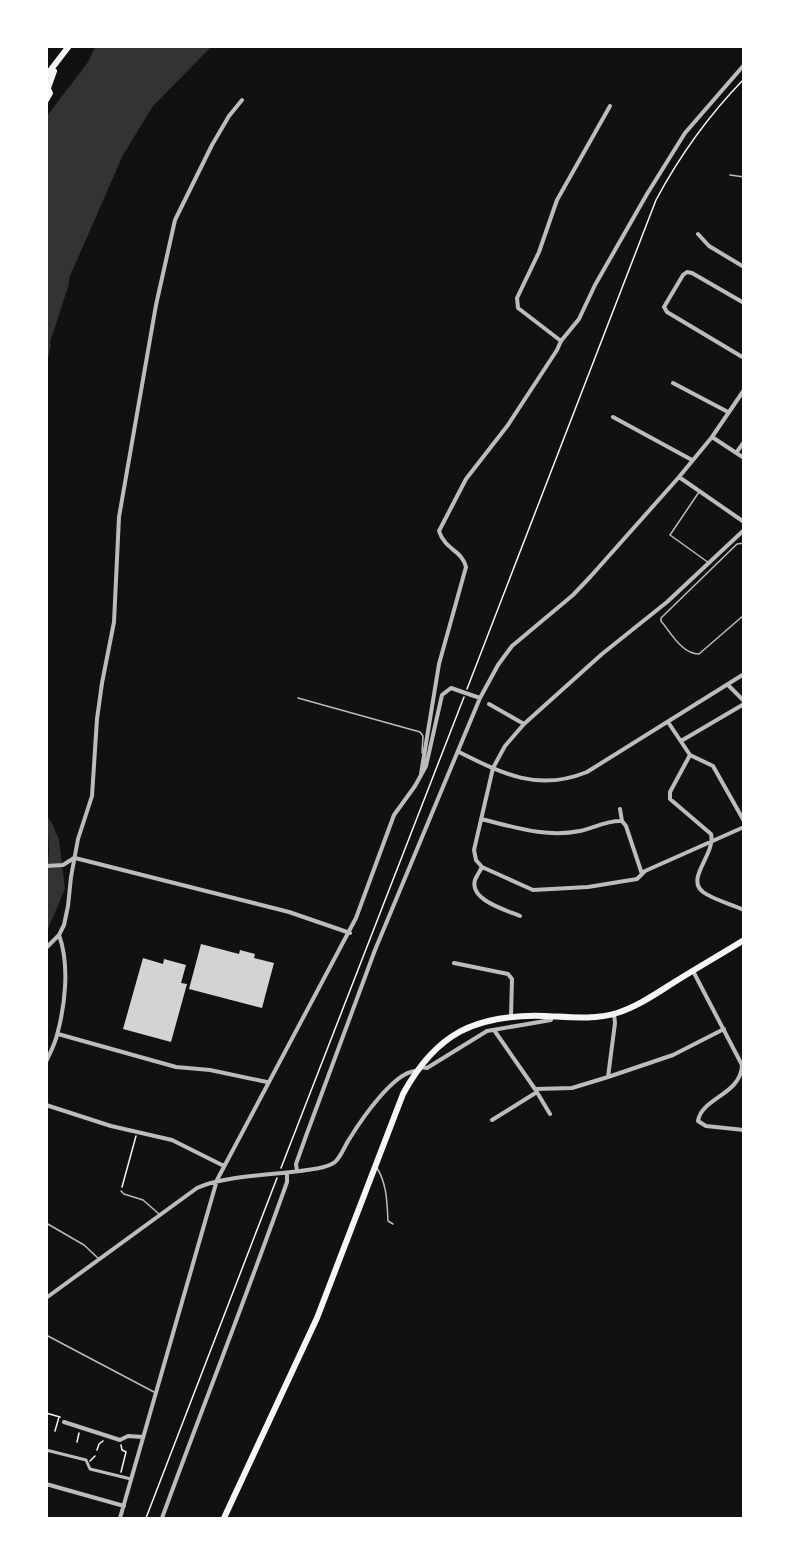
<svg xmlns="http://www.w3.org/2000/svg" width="790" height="1565" viewBox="0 0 790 1565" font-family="Inter,sans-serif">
<rect width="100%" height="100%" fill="#111"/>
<!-- water -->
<path fill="#333" d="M 95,47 L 211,47 L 153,106 L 123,155 L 70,276 L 68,287 L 50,342 L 51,345 L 47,363 L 47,116 L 88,62 Z
M 47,816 L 53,825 L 59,840 L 65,889 L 47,931 L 48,892 L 47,871 L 49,850 Z"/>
<!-- building -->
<path fill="#d3d3d3" d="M 201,944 L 239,954 L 240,950 L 255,954 L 254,958 L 274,963 L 262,1008 L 189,989 Z
M 143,958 L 163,964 L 164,959 L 186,965 L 181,983 L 187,984 L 171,1042 L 123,1029 Z"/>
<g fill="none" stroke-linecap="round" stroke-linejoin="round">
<!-- path -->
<path stroke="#f5f5f5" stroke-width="1.5" d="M 467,689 L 656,200 C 680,155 708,116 744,79
M 281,1168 L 464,697
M 122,1187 L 136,1136
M 46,1413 L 60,1417
M 55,1431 L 59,1417
M 77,1442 L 79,1433
M 121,1445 L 122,1450 L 126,1452 L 121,1472
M 97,1450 L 99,1444 L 103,1441
M 90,1461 L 95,1456
M 146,1518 L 277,1178"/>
<!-- service -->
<path stroke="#bcbcbc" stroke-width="1.5" d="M 730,175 L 744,177
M 699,492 L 670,535 L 709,563
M 744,543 L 737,544 L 661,618 L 661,621 C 671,633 682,654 699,654 L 744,615
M 298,698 L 420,732 L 423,736 L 422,753
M 377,1168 C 387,1184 387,1203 388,1221 L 393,1224
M 121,1191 L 124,1194 L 143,1200 L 159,1214
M 46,1223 L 84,1245 L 99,1259
M 46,1335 L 154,1392"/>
<!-- pedestrian -->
<path stroke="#bcbcbc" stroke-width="3" d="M 46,1450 L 86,1460 L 90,1469 L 131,1479"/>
<!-- minor -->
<path stroke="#bcbcbc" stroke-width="4" d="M 698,234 L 709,246 L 744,267
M 744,303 L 692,273 L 687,272 L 683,275 L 664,307 L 667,312 L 744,358
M 561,341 L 518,308 L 517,298 L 539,252 L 557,200 L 610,106
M 673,383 L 728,412
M 613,417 L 692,460
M 712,437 L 744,458
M 736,453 L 744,442
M 679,477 L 744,522
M 744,530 L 667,602 L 602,654 L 524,724 L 505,746 L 493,768 L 474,850 L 476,860 L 482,867 L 533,890 L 588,887 L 637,879 L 645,871 L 744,827
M 728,685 L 744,701
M 489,704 L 524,724
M 668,722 L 690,755 L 713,766 L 744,821
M 681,741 L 744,704
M 459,752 C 503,774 538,792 587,772 L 744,674
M 690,755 L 670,792 L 670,799 L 711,834 C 716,854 685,878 703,892 C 714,900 731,904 744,910
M 421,774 L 439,664 L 466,567 C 462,550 445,550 439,531 L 466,479 L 508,425 L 557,350 L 561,341 L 579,319 L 595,285 L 647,194 L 685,133 L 744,65
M 620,809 L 622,821 L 626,826 L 642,874
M 481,819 C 514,827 546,838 580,831 C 594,828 607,820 622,821
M 75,858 L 289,912 L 350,933
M 46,866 L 63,865 L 74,858
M 482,867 C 480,871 477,875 475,880 C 469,900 506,910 520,916
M 46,948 L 59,935
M 454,963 L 508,974 L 512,979 L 511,1016
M 693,971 L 742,1065 C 741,1095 701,1098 698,1121 L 706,1126 L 744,1130
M 494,1030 L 535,1089 L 550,1114
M 58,1034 L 176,1067 L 210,1070 L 267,1082
M 46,1062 C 50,1053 55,1044 57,1035 C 65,1006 70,965 59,935 L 64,925 L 68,906 L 71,877 L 78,839 L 92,796 L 97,719 L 102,683 L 114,622 L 119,517 L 156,305 L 175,220 L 212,145 L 229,116 L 242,100
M 420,1067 L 427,1068 L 487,1031 L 551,1020 L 551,1016
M 608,1077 L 615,1023 L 614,1014
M 535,1089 L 572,1088 L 608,1077 L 673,1055 L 724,1029
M 46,1105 L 111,1126 L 172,1140 L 224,1166
M 492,1120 L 537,1092
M 297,1171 L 296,1164 L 306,1136 L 375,950 L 480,698 L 498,665 L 512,646 L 573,595 L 591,576 L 679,477 L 712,437 L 744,390
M 46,1298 L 197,1188 C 223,1176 270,1175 300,1171 C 310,1169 326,1169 335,1162 C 341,1157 345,1145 350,1138 C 361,1120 393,1073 415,1071
M 64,1422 L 120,1440 L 128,1436 L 143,1437
M 46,1484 L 124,1506
M 120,1518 L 217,1180 L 356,918 L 394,815 L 415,786 L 426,766 L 442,695 L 451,688 L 480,698
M 162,1518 C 203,1406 247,1295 287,1182 L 287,1173"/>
<!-- primary -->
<path stroke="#f5f5f5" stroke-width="6" d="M 46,76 L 69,46
M 48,88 L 54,71
M 46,100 L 50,93 L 47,87
M 224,1518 L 317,1318 L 403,1094 C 436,1033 476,1014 544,1016 C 569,1017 594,1020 617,1013 C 640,1006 661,990 681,978 C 702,965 723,953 744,940"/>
</g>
<!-- border -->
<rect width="790" height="1565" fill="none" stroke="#ffffff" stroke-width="96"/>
</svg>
